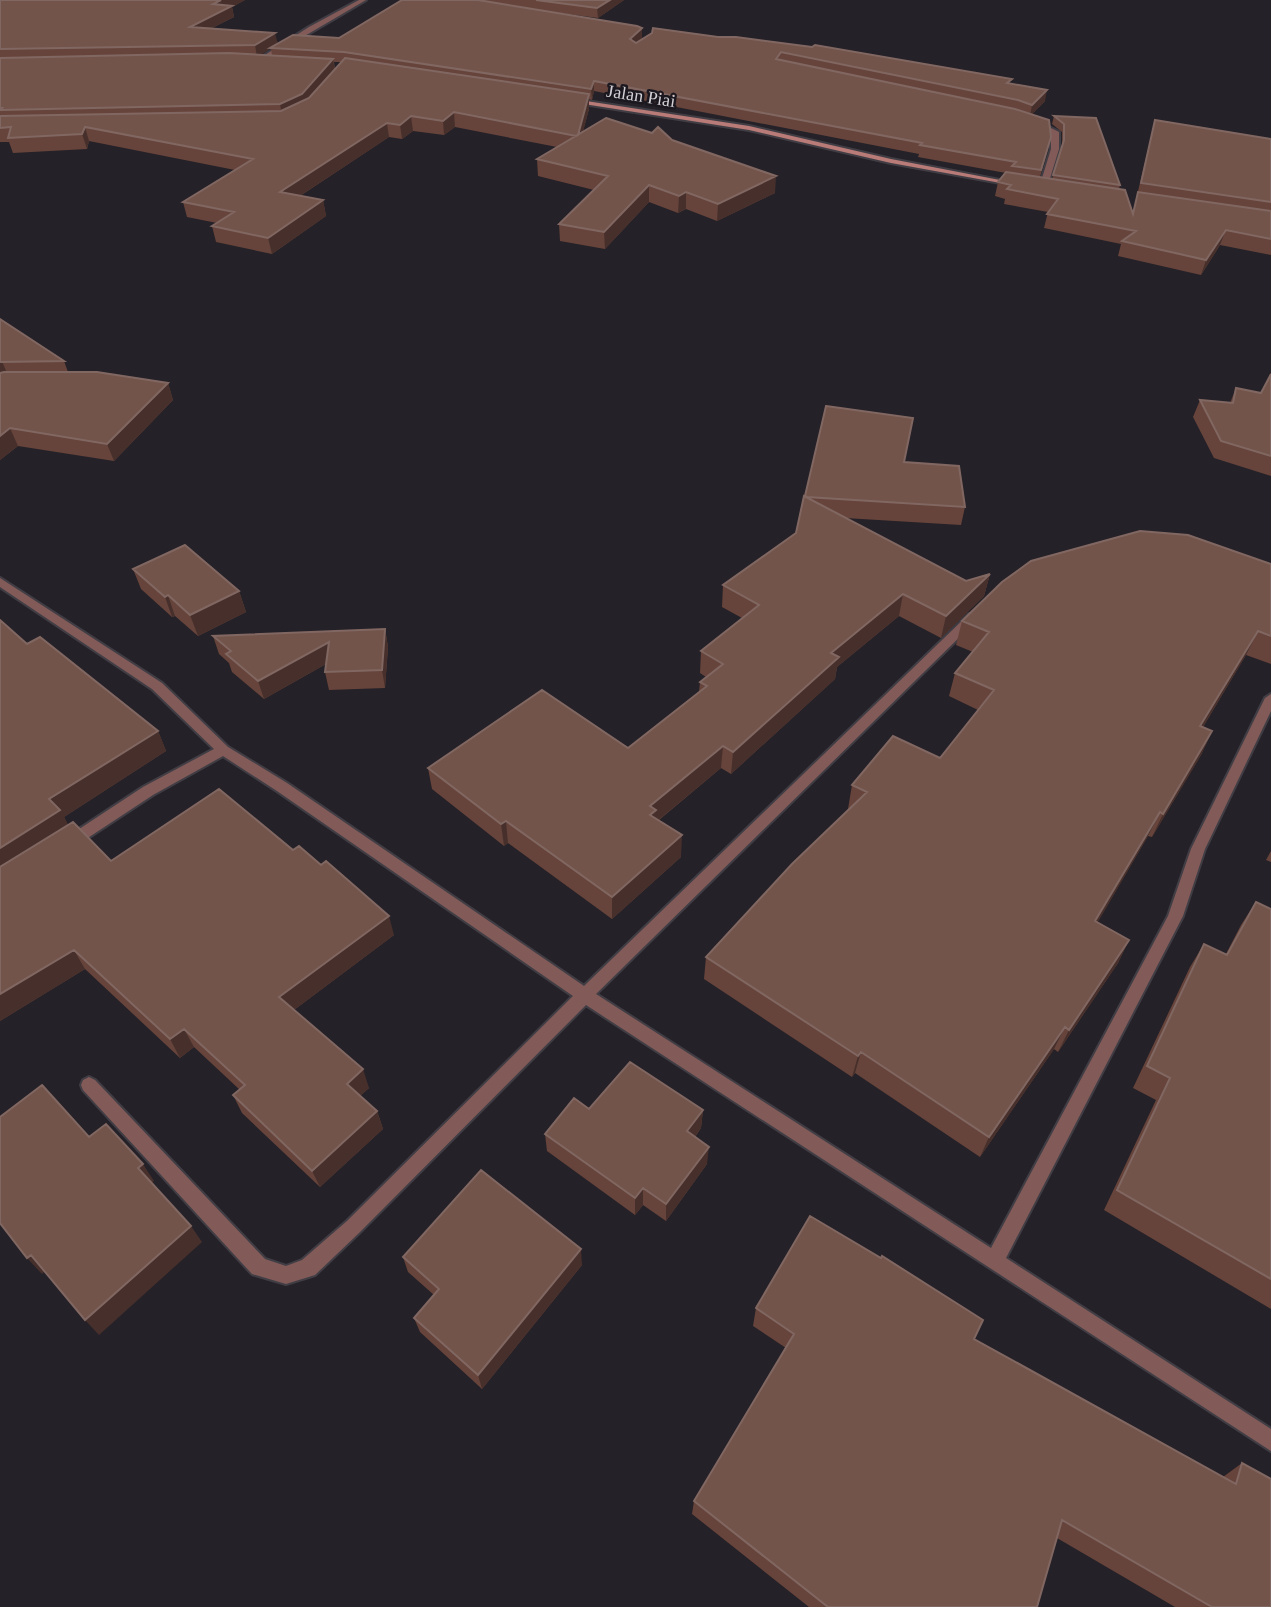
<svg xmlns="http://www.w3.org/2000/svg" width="1271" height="1607" viewBox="0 0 1271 1607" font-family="'Times New Roman',serif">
<rect width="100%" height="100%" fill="#252128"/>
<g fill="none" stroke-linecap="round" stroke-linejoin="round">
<!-- street casing -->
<g stroke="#413d44" stroke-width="4">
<path id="street" d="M 359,0 L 366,0 L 262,61 L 257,60 L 309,27 Z
M 1031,120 L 1035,120 L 1059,132 L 1059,149 L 1047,188 L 1043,190 L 1039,188 L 1051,149 L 1051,133 L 1031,122 Z
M 0,578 L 162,683 L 228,747 L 287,783 L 584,986 L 969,614 L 977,614 L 979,617 L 977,620 L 596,994 L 991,1248 L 1168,916 L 1191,849 L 1265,698 L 1271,694 L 1271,711 L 1205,849 L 1183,916 L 1006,1258 L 1271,1429 L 1271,1451 L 586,1005 L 359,1233 L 315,1275 L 286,1284 L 252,1274 L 83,1090 L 81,1085 L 83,1080 L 89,1077 L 95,1080 L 265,1259 L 286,1266 L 302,1260 L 347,1221 L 573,996 L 277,791 L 223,756 L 153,795 L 74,847 L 64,847 L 62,843 L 64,839 L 143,787 L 214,749 L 152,689 L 0,587 Z"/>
</g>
<!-- secondary casing -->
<g stroke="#413d44" stroke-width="4">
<path id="secondary" d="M 573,99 L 749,126 L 891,159 L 1021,184 L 1017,186 L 891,163 L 749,130 L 571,102 Z"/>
</g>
<!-- street -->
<use href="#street" fill="#825b59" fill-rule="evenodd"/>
<!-- secondary -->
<use href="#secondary" fill="#b87b77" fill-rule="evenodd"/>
</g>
<!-- wall -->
<path fill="#66443b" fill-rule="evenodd" d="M 0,0 L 245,0 L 232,7 L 234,17 L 212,28 L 277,43 L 339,38 L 402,0 L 624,0 L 598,18 L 552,12 L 642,28 L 642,39 L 638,42 L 652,33 L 1011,83 L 1045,101 L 1032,114 L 1048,149 L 1040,177 L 1052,179 L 1062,147 L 1062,132 L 1052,124 L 1054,116 L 1096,118 L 1120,185 L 1119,189 L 1133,212 L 1155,120 L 1271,139 L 1271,255 L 1220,245 L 1201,275 L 1118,256 L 1121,244 L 1044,228 L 1048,212 L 1004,204 L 1005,199 L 995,196 L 998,182 L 1006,173 L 918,157 L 919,154 L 594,91 L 592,100 L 589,99 L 589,109 L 583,131 L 672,140 L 775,193 L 717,221 L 686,209 L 678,213 L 649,202 L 605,249 L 560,241 L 559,224 L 594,190 L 538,176 L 537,159 L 557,147 L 455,127 L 444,135 L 413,131 L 402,139 L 389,137 L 300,196 L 323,200 L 326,216 L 272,254 L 216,242 L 212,226 L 217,223 L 187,217 L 183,202 L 235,170 L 89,141 L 87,149 L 13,153 L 9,142 L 0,142 ZM 271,48 L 272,56 L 260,55 ZM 334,62 L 341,62 L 335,69 Z
M 0,319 L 64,361 L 68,372 L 168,383 L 173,400 L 114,461 L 18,446 L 0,460 Z
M 1271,374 L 1271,476 L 1214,458 L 1193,417 L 1200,400 L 1230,403 L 1236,388 L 1261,393 Z
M 826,406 L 965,507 L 961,525 L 845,518 L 966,581 L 990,574 L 984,596 L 941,638 L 899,616 L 837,667 L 835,679 L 731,774 L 721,768 L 659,820 L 681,857 L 612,919 L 508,843 L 504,846 L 432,789 L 428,768 L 628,748 L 699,692 L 700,682 L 706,677 L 700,673 L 701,651 L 742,618 L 722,607 L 723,585 L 796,533 Z
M 1271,564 L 1271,664 L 1246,655 L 1203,727 L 1212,731 L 1201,755 L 1152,837 L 1148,836 L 1097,923 L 1129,940 L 1118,963 L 1058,1052 L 1054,1049 L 980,1157 L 855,1073 L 852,1077 L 704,979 L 706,957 L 849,809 L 848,809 L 852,785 L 940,758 L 978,710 L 949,696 L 955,673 L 973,652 L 956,645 L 962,621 Z
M 133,569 L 239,591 L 246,612 L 198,636 L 175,616 L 172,617 L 141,589 Z
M 385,629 L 388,647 L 385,688 L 329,690 L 325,672 L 326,664 L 264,699 L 232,672 L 229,663 L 219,654 L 213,636 Z
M 27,644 L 158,731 L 166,751 L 64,817 L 68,825 L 111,861 L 394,935 L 294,1010 L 369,1088 L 360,1096 L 377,1111 L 383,1129 L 320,1187 L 242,1113 L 233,1095 L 240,1090 L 194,1047 L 180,1058 L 85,969 L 0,1021 Z
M 1271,851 L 1271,862 L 1266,860 Z
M 1256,902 L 1271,909 L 1271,1309 L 1104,1210 L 1156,1100 L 1133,1088 L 1190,967 L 1204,944 L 1226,954 L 1241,925 Z
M 589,1109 L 703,1110 L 701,1128 L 695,1137 L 707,1164 L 666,1221 L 643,1205 L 635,1215 L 547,1151 L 545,1134 Z
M 403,1257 L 582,1265 L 482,1389 L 420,1332 L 414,1318 L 434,1295 L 408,1272 Z
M 756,1308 L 974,1339 L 1223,1477 L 1242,1463 L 1271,1607 L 1175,1607 L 1057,1538 L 1037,1607 L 809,1607 L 692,1514 L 694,1501 L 786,1348 L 753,1326 Z"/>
<!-- shaded-wall -->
<path fill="#47302c" d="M 221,0 L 245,0 L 232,7 L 234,17 L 192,38 L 190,27 L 213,4 Z
M 610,0 L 624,0 L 598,18 L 597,8 Z
M 642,28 L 642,39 L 630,49 L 630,39 Z
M 275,33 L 278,44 L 257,57 L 255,45 Z
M 333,59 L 335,71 L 304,106 L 282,116 L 280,104 Z
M 594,81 L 594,91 L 592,100 L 591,89 Z
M 1047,90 L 1045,101 L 1030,116 L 1032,105 Z
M 589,94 L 589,109 L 578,151 L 577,136 Z
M 454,112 L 455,127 L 444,135 L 443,121 Z
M 411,116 L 413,131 L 402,139 L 400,125 Z
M 387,123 L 389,137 L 283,207 L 280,192 Z
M 85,127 L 89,141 L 87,149 L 82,134 Z
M 776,176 L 775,193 L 717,221 L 718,204 Z
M 649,185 L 649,202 L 605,249 L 604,232 Z
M 686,192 L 686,209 L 678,213 L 679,196 Z
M 323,200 L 326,216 L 272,254 L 268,238 Z
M 1226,230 L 1220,245 L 1201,275 L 1206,260 Z
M 2,361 L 9,378 L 0,382 L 0,362 Z
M 168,383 L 173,400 L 114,461 L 107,444 Z
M 10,428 L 18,446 L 0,460 L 0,436 Z
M 990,574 L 984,596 L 941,638 L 946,616 Z
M 239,591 L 246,612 L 198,636 L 190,615 Z
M 903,594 L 899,616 L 837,667 L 835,679 L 731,774 L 733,752 L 831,653 Z
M 168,595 L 175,616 L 172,617 L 165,597 Z
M 385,629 L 388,647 L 385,688 L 382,670 Z
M 1258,631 L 1246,655 L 1189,750 L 1200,726 Z
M 329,642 L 333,660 L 264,699 L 258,681 Z
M 158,731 L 166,751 L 64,817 L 71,830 L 0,875 L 0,848 L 49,799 Z
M 1212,731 L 1201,755 L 1152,837 L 1163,814 Z
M 723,746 L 721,768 L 656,822 L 650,836 L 650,806 Z
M 1160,812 L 1148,836 L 1085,944 L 1095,921 Z
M 506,821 L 508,843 L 504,846 L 501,824 Z
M 682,835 L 681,857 L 612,919 L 612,897 Z
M 389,916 L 394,935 L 286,1016 L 279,997 Z
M 1129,940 L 1118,963 L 1058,1052 L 1069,1030 Z
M 74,950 L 85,969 L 0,1021 L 0,994 Z
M 1065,1027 L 1054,1049 L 980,1157 L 989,1137 Z
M 184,1029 L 194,1047 L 180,1058 L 170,1039 Z
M 861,1052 L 855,1073 L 852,1077 L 858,1056 Z
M 363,1069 L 369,1088 L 353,1102 L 347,1084 Z
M 703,1110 L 701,1128 L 686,1149 L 687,1131 Z
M 377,1111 L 383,1129 L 320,1187 L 312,1171 Z
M 709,1147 L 707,1164 L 666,1221 L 666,1204 Z
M 143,1164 L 154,1181 L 149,1185 L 138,1168 Z
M 643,1188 L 643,1205 L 635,1215 L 635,1198 Z
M 191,1226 L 202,1242 L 99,1335 L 85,1320 Z
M 581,1249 L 582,1265 L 482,1389 L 478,1375 Z
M 31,1255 L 46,1270 L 42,1274 L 27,1258 Z"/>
<!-- building -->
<path fill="#72544b" stroke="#816761" stroke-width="2" d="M 0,0 L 221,0 L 213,4 L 232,6 L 190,27 L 275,33 L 255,45 L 0,49 Z
M 402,0 L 478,0 L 637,26 L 642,28 L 630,39 L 636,43 L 652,33 L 653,28 L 718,37 L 736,37 L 812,47 L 815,45 L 1012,79 L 1007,83 L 1047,90 L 1032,105 L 1018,100 L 781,52 L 776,59 L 1015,109 L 1049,120 L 1051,137 L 1041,170 L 1012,166 L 1016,162 L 920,145 L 922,143 L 594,81 L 591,89 L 344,52 L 270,48 L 293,35 L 339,38 Z
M 536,0 L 610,0 L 597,8 Z
M 229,53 L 333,59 L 302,94 L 280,104 L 0,110 L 2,108 L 0,108 L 0,58 Z
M 345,58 L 589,94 L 578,135 L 576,136 L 454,112 L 443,121 L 411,116 L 400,125 L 387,123 L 280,192 L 323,200 L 268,238 L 212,226 L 234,212 L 183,202 L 253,159 L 85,127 L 82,134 L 8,138 L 11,127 L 0,128 L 0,116 L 281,111 L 309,98 Z
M 1054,116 L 1096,118 L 1120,185 L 1053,175 L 1064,140 L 1064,124 Z
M 606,118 L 652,133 L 658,127 L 672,140 L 776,176 L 718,204 L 686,192 L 679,196 L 649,185 L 604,232 L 559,224 L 608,176 L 537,159 Z
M 1155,120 L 1271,139 L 1271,202 L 1141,183 Z
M 1006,172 L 1125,190 L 1133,214 L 1138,192 L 1271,211 L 1271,239 L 1226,230 L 1206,260 L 1122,241 L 1136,231 L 1047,214 L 1058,199 L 1007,189 L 1011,185 L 998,182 Z
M 0,319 L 64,361 L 0,362 Z
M 4,372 L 97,372 L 168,383 L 107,444 L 10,428 L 0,436 L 0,373 Z
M 1271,374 L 1271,456 L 1221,441 L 1200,400 L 1233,403 L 1236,388 L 1261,393 Z
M 826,406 L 913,418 L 904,462 L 959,466 L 965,507 L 807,497 L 805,496 Z
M 804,496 L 966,581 L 990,574 L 946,616 L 903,594 L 831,653 L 839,657 L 733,752 L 723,746 L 650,806 L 656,810 L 650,815 L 682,835 L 612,897 L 506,821 L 501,824 L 428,768 L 542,690 L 628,748 L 707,686 L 700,682 L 723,664 L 701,651 L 759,605 L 723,585 L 796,533 Z
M 1140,531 L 1188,535 L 1271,564 L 1271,636 L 1258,631 L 1200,726 L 1212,731 L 1163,814 L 1160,812 L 1095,921 L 1129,940 L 1069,1030 L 1065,1027 L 989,1137 L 861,1052 L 858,1056 L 706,957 L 792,864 L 867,792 L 852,785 L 893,736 L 940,758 L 994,690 L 955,673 L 989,632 L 962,621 L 1002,582 L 1031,561 Z
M 185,545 L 239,591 L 190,615 L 168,595 L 165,597 L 133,569 Z
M 0,620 L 27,644 L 40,637 L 158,731 L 49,799 L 60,810 L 0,848 Z
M 385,629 L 382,670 L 325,672 L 329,642 L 258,681 L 226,654 L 231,651 L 213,636 Z
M 219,789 L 293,850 L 299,846 L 321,865 L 326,861 L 389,916 L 279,997 L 363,1069 L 347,1084 L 377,1111 L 312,1171 L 233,1095 L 245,1085 L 184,1029 L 170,1039 L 74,950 L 0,994 L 0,867 L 73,822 L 111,861 Z
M 1256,902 L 1271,909 L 1271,1279 L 1117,1190 L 1170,1078 L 1147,1066 L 1204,944 L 1227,955 Z
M 630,1062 L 703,1110 L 687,1131 L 709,1147 L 666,1204 L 643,1188 L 635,1198 L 545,1134 L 574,1098 L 589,1109 Z
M 42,1085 L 89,1137 L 106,1124 L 143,1164 L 138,1168 L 191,1226 L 85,1320 L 31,1255 L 27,1258 L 0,1223 L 0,1117 Z
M 481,1170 L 581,1249 L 478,1375 L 414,1318 L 439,1289 L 403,1257 Z
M 810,1216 L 881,1258 L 882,1256 L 983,1320 L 974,1339 L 1236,1484 L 1242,1463 L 1271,1479 L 1271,1607 L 1212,1607 L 1062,1520 L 1037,1607 L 828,1607 L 694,1501 L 794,1334 L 756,1308 Z"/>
<g text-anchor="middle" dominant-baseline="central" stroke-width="5" stroke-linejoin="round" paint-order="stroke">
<!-- far-street labels -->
<g font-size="18" fill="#d3d0d5" stroke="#1c181f">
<text transform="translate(641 96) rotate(9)">Jalan Piai</text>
</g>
</g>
</svg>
